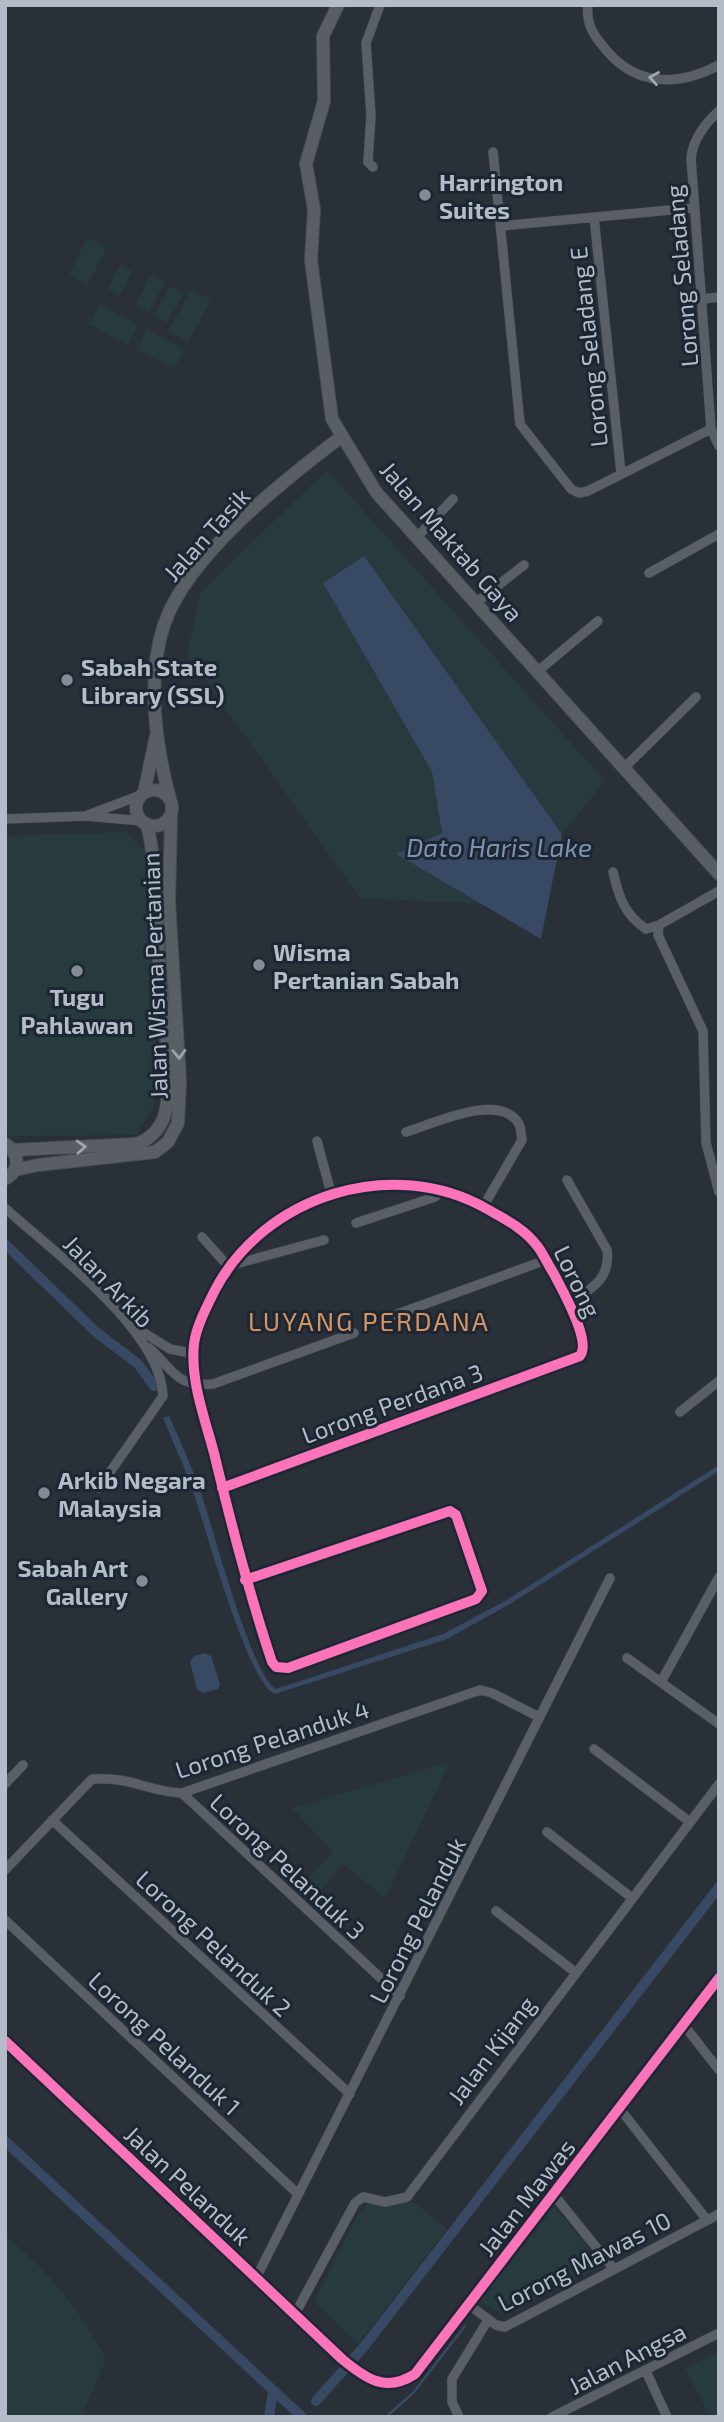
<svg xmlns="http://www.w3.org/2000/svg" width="724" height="2422" viewBox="0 0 724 2422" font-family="'Exo 2',sans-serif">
<rect width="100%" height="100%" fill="#2a3038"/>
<!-- green -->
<path fill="#273a3e" d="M 87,238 L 107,247 L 88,285 L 69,275 Z
M 120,265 L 132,271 L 120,295 L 108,289 Z
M 151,275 L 165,282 L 149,312 L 136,305 Z
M 170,286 L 184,293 L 167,323 L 154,316 Z
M 192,289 L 211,300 L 188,342 L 168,331 Z
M 100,304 L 138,325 L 128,345 L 89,324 Z
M 147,329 L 184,350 L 174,369 L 137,349 Z
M 327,470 L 605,781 L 562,834 L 364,556 L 323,583 L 432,772 L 442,833 L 396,854 L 481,904 L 360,898 L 187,654 L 201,592 Z
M 125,832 L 146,852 L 155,961 L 155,1103 L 137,1135 L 5,1136 L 5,836 Z
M 450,1762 L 385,1898 L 343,1864 L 321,1891 L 307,1880 L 333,1852 L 292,1808 Z
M 374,2198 L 413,2202 L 447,2229 L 358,2344 L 314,2302 L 358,2214 Z
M 553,2205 L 603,2266 L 503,2315 L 480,2301 Z
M 5,2235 C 54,2277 75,2303 106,2359 L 81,2417 L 5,2417 Z
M 719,2352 L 719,2417 L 710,2417 L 685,2368 Z"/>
<!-- water -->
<path fill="#384963" d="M 364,556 L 562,834 L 541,939 L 396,854 L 442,833 L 432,772 L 323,583 Z
M 169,1416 C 180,1440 191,1465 200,1490 C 212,1524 251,1675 276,1689 L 443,1634 L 507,1600 L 719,1465 L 719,1471 L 510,1604 L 447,1639 L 275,1694 C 247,1683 206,1527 193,1492 C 185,1467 173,1443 163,1418 Z
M 205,1653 L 211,1656 L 220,1684 L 218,1689 L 203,1693 L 197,1689 L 190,1662 L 194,1656 Z"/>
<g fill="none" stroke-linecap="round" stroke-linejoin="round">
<!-- stream -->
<path stroke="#384963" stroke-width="2.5" d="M 386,2417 L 413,2393 L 465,2326"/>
<!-- canal -->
<path stroke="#384963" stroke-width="10" d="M 5,1244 L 96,1332 L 138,1364 L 154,1386
M 5,2141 L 302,2417
M 316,2401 L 363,2348 L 719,1887
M 269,2417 L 273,2392"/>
<!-- street casing -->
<g stroke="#484c53" stroke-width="10">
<path id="street" d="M 588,5 C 586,22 592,33 602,45 C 633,86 676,88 719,65
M 719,111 C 705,123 693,140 691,158 L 711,429 L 719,446
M 493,152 L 520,424 L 571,489 L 579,493 L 588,491 L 711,429
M 373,167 L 368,162 L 371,115 L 366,43 L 380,5
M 594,217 L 621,473
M 501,226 L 692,208
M 702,299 L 719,297
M 417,537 L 453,499
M 649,573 L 719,534
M 477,602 L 524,565
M 538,671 L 598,621
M 623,769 L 696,697
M 88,815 L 141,795
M 5,819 L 86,816 L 142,821
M 613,872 C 619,897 624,914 646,929 L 659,925
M 719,891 L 659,925 L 658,935 L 703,1031 L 706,1143 L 719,1192
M 406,1132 C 433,1124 500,1091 519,1124 C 521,1128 521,1136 522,1140 L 483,1207
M 317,1141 L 331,1193
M 567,1180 L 607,1250 C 611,1279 591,1289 570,1303
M 5,1208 C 51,1250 161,1330 163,1396 L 99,1488
M 356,1223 L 435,1197 L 442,1190
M 202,1237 L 228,1266 L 324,1240
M 395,1315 L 546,1260
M 133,1326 L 170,1349 L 195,1354
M 149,1348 C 174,1370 175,1387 213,1384 L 354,1333
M 680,1412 L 719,1381
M 222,1488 L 580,1356 C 592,1341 562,1290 554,1274 C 548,1265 544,1255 538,1247 C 525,1229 505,1219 487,1209 C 393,1155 265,1195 215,1290 C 207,1306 196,1327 194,1344 C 190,1380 205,1419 214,1453 C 231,1524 249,1593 272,1662 L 276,1667 L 288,1668 L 476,1599 L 482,1591 L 456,1515 L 450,1511 L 245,1580
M 627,1658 L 719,1724
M 661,1682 L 719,1577
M 594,1749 L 690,1822
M 5,1784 L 23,1765
M 182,1793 L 400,1996
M 52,1820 L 350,2094
M 547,1832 L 632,1898
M 5,1870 L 92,1779 C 131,1776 149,1792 182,1793 L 480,1690 L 492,1693 L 539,1717
M 496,1911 L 575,1972
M 5,1920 L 298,2194
M 683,2024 L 719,2070
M 5,2041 L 342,2359 C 366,2379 386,2393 415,2374 L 719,1978
M 620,2109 L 707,2220
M 554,2195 L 613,2268
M 256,2278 L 610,1578
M 469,2305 L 496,2325 L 505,2327 L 719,2214
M 295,2314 L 355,2203 L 363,2197 L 385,2202 L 407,2197 L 719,1784
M 646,2371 L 667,2417
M 459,2417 L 452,2402 L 452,2379 L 488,2320
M 552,2417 L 719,2333"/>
</g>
<!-- secondary casing -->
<g stroke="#484c53" stroke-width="14">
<path id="secondary" d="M 338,5 L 323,36 L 324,101 L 306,164 L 314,209 L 311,260 L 332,419 L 376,492 L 719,874
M136 808a18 18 0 1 1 36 0a18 18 0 1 1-36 0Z
M 144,793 L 156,736
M 170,799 C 156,747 146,678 164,625 C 187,556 284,480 341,437
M 5,1144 C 20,1154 21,1170 5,1179
M 13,1150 L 136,1144 C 152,1139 163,1126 166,1109 C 173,1073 161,1003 159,964 C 155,917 158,869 147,824
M 15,1170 L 38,1165 L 155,1152 L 168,1142 L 178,1123 L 180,1081 L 169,902 L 171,815"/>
</g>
<!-- street -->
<use href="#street" stroke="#5a5e66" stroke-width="9"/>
<!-- secondary -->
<use href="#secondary" stroke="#595d64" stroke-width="12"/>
<!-- cycleway casing -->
<g stroke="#1d2633" stroke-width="15">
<path id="cycleway" d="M 222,1488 L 580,1356 C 592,1341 562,1290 554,1274 C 548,1265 544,1255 538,1247 C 525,1229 505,1219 487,1209 C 393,1155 265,1195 215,1290 C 207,1306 196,1327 194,1344 C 190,1380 205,1419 214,1453 C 231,1524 249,1593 272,1662 L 276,1667 L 288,1668 L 476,1599 L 482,1591 L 456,1515 L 450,1511 L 245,1580
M 5,2041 L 342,2359 C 366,2379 386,2393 415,2374 L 719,1978"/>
</g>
<!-- cycleway -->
<use href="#cycleway" stroke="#fb73b8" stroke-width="10"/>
</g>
<!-- one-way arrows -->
<defs><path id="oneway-chevron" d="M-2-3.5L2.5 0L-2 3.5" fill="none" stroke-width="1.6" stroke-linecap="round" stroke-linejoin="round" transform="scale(1.75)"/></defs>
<use stroke="#a2a9b5" href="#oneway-chevron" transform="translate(654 78) rotate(-170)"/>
<g stroke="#9da4b0">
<use href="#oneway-chevron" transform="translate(179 1054) rotate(88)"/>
<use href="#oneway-chevron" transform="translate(81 1147) rotate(-3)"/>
</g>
<!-- markers -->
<g fill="#848b96" stroke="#1d2633" stroke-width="2.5">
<circle cx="425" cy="195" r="7"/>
<circle cx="67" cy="680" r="7"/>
<circle cx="259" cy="965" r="7"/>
<circle cx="77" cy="971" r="7"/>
<circle cx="44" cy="1493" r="7"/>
<circle cx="142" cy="1581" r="7"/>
</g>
<g text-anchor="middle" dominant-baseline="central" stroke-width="6" stroke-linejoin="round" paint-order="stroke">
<!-- poi labels -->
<g font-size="24" font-weight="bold" fill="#b4bcc9" stroke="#1d2633" text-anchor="start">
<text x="439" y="181">Harrington<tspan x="439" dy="28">Suites</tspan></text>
<text x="81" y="666">Sabah State<tspan x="81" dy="28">Library (SSL)</tspan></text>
<text x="273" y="951">Wisma<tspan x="273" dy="28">Pertanian Sabah</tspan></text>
<text x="77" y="996" text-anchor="middle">Tugu<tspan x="77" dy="28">Pahlawan</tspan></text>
<text x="58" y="1479">Arkib Negara<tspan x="58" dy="28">Malaysia</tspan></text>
<text x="128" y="1567" text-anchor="end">Sabah Art<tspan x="128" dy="28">Gallery</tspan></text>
</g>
<!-- street labels -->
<g font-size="24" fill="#b4bcc9" stroke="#1d2633">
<text transform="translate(681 276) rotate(-95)">Lorong Seladang</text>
<text transform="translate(588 347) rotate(-96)">Lorong Seladang E</text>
<text transform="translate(206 534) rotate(-48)">Jalan Tasik</text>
<text transform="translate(452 541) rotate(49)">Jalan Maktab Gaya</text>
<text transform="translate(154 976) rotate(-92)">Jalan Wisma Pertanian</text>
<text transform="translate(109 1281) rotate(46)">Jalan Arkib</text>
<text transform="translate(578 1281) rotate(64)">Lorong</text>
<text transform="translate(392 1403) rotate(-20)">Lorong Perdana 3</text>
<text transform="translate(272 1739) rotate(-18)">Lorong Pelanduk 4</text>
<text transform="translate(288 1866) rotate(43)">Lorong Pelanduk 3</text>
<text transform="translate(417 1920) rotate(-63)">Lorong Pelanduk</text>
<text transform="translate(214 1943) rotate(43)">Lorong Pelanduk 2</text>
<text transform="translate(165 2043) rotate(43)">Lorong Pelanduk 1</text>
<text transform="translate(491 2050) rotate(-53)">Jalan Kijang</text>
<text transform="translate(188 2185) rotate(43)">Jalan Pelanduk</text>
<text transform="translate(526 2197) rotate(-52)">Jalan Mawas</text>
<text transform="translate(584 2261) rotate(-27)">Lorong Mawas 10</text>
<text transform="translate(627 2358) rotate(-27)">Jalan Angsa</text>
</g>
<!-- water labels -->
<g font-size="26" font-style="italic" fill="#7c92b1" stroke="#1d2633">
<text x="499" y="846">Dato Haris Lake</text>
</g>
<!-- neighbourhood labels -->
<g font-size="26" letter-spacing="2" fill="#d59563" stroke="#1d2633">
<text x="369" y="1320">LUYANG PERDANA</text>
</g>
</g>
<!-- border -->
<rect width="724" height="2422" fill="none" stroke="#b4bcc9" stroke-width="14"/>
</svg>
